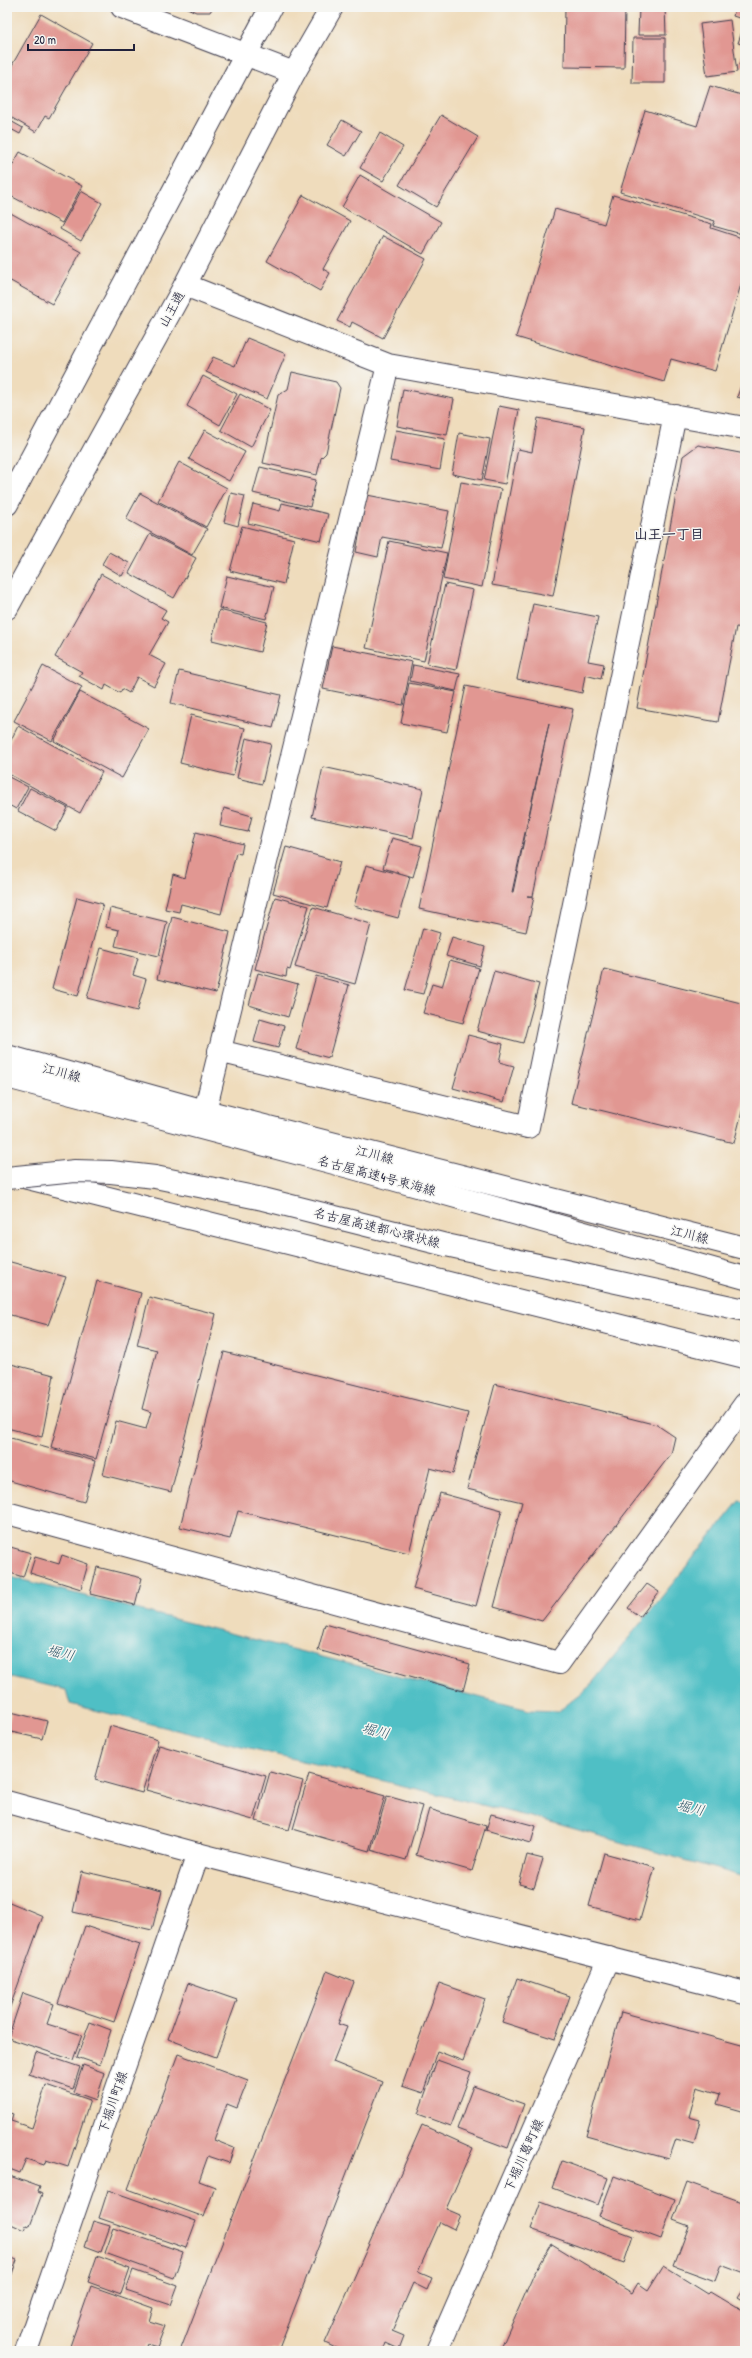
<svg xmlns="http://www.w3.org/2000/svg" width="752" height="2358" viewBox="0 0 752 2358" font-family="'Patrick Hand','Klee One',sans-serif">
<rect width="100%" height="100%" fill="#f6f6f2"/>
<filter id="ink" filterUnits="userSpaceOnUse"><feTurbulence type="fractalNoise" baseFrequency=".025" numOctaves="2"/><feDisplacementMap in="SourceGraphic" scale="8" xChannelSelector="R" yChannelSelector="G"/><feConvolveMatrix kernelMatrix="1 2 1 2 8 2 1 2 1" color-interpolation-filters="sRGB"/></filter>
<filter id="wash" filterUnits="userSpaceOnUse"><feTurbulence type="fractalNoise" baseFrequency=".012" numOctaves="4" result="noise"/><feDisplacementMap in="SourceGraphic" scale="16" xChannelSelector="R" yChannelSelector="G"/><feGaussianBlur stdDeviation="0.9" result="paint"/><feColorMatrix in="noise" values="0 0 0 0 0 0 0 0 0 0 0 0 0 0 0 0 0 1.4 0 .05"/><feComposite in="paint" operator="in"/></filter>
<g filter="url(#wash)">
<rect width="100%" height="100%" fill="#efdcbc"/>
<!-- water -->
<path fill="#50bfc5" stroke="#397080" d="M 739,1501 L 745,1502 L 745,1877 L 543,1820 L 70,1704 L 66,1690 L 7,1676 L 7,1576 L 529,1710 L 559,1711 L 589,1687 Z"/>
<g id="blocks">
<!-- building -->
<path fill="#e19792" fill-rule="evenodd" d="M 185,7 L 213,7 L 210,12 L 196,12 Z
M 565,7 L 625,7 L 624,68 L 564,67 Z
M 639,7 L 665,7 L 666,35 L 638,35 Z
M 736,7 L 745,7 L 745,20 L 733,16 Z
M 41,14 L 92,43 L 49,118 L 45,116 L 36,132 L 7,115 L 7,74 Z
M 730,20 L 737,72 L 707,76 L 700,24 Z
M 745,23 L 745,45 L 738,43 Z
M 633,38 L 665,38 L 665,83 L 632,83 Z
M 745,50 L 745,67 L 739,65 Z
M 710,86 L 745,96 L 745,235 L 713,226 L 715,221 L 620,192 L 645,110 L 697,126 Z
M 441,115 L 478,137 L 436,207 L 399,185 Z
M 7,119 L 23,128 L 20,134 L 7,127 Z
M 342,120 L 361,131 L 346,156 L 327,145 Z
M 380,133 L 403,147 L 383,181 L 360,168 Z
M 20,152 L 82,186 L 62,223 L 7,194 L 7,175 Z
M 360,175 L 441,222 L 423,254 L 342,207 Z
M 81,191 L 102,203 L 81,241 L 60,229 Z
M 303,195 L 350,221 L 323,269 L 330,273 L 320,291 L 267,261 Z
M 613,195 L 712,224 L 711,228 L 745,239 L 745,271 L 715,371 L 671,359 L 664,382 L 516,337 L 555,209 L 604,224 Z
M 7,211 L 81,252 L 52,304 L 7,279 Z
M 383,236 L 426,259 L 383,338 L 352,322 L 350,327 L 337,321 Z
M 247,338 L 286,354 L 267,399 L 206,372 L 213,357 L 235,366 Z
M 292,372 L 336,382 L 340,388 L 326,453 L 321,458 L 317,475 L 263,463 L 278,395 L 288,389 Z
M 745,374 L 745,399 L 737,397 Z
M 203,376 L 237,394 L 220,425 L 187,406 Z
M 403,389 L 454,399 L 447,435 L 397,426 Z
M 240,394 L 270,410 L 251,447 L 221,430 Z
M 499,406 L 519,410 L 505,484 L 484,480 Z
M 538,418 L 585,427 L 553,596 L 492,585 L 518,449 L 532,452 Z
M 205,430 L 245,452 L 229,481 L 189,459 Z
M 396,430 L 445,439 L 440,470 L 390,461 Z
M 459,433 L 490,439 L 482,480 L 452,474 Z
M 698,445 L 745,454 L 745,628 L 736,627 L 718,722 L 637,708 L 683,456 Z
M 179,462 L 227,488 L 206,527 L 158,501 Z
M 260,467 L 316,480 L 310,507 L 253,493 Z
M 461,482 L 501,489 L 482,587 L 443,579 Z
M 140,493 L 207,529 L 192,555 L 126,519 Z
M 231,493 L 245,496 L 238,526 L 224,522 Z
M 367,495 L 449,511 L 441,548 L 382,537 L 378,557 L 356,552 Z
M 282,503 L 328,514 L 321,541 L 248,523 L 253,504 L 280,511 Z
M 242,526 L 294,539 L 284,584 L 230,571 Z
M 150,534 L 196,558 L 174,598 L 129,573 Z
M 389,541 L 447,553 L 424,661 L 366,648 Z
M 109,552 L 129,563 L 122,576 L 102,564 Z
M 101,574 L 166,610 L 161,618 L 168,622 L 149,655 L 166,664 L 154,686 L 137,677 L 129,693 L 122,689 L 120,693 L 106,685 L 104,690 L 79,676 L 82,672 L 55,657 Z
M 227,576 L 274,587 L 266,619 L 219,608 Z
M 445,584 L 473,590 L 456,670 L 427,664 Z
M 533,604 L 598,617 L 588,661 L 604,664 L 601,679 L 585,675 L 582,693 L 517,679 Z
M 219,610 L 267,622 L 260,652 L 212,640 Z
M 332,646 L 412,662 L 403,705 L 323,689 Z
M 413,665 L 460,674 L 456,691 L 410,681 Z
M 43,666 L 82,687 L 52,741 L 14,721 Z
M 179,671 L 281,695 L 273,728 L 171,703 Z
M 409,683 L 456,692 L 447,732 L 401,723 Z
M 466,686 L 573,709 L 533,896 L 527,896 L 534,897 L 526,932 L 419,909 ZM 549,723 L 513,892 L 512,892 Z
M 80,692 L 149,729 L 122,778 L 54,741 Z
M 191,715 L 245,728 L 233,776 L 180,763 Z
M 18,726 L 102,772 L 80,813 L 7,773 L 7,748 Z
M 246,738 L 271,744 L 262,784 L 237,778 Z
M 323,767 L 423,789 L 413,838 L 312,817 Z
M 7,776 L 28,787 L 16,809 L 7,804 Z
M 30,788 L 68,808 L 56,831 L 18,811 Z
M 224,808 L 252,816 L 248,832 L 220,826 Z
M 196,832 L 243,844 L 241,854 L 236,853 L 221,914 L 181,904 L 179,912 L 165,909 L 173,874 L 185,878 Z
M 392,838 L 422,846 L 413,877 L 383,868 Z
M 286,847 L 340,862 L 327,908 L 273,893 Z
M 366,865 L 410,877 L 398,918 L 354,906 Z
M 77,897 L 103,904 L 78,996 L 52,989 Z
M 275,897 L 309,906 L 290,970 L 287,969 L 286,977 L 255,969 Z
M 313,907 L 371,924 L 355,984 L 295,967 Z
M 110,908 L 167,922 L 159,956 L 115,946 L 119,930 L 106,927 Z
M 172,917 L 230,932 L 216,993 L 157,979 Z
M 423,928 L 440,933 L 423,994 L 405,990 Z
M 452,937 L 485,947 L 480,966 L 446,956 Z
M 101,948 L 138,958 L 133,975 L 146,979 L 137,1011 L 87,998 Z
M 450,960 L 479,968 L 463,1023 L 423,1013 L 432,984 L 442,987 Z
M 604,969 L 745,1004 L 745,1100 L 734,1143 L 571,1103 Z
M 494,971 L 539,984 L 523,1043 L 477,1031 Z
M 258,973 L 298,984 L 288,1017 L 249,1005 Z
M 316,976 L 349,985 L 329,1058 L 296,1049 Z
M 260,1019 L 284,1026 L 278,1048 L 254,1042 Z
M 468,1035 L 503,1044 L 499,1062 L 514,1066 L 504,1102 L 453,1088 Z
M 7,1261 L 66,1277 L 48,1325 L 7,1314 Z
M 97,1281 L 141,1293 L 96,1459 L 51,1447 Z
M 149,1297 L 216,1314 L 171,1492 L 103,1475 L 116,1421 L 146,1429 L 151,1412 L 142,1409 L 157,1350 L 137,1345 Z
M 224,1352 L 468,1413 L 453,1474 L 430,1468 L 409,1553 L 238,1511 L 230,1539 L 180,1527 Z
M 7,1363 L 54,1375 L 42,1437 L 7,1428 Z
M 495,1384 L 657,1425 L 675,1437 L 671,1454 L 542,1621 L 494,1607 L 522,1502 L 467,1489 Z
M 7,1437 L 95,1461 L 84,1502 L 7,1480 Z
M 440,1493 L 502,1510 L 476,1606 L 413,1589 Z
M 7,1546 L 31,1553 L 23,1577 L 7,1572 Z
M 62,1555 L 88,1564 L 81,1589 L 30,1573 L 35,1557 L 59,1564 Z
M 97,1567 L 142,1578 L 135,1605 L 90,1594 Z
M 647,1584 L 659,1592 L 640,1617 L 628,1608 Z
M 325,1624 L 470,1664 L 463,1691 L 318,1650 Z
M 11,1712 L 47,1721 L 42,1739 L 7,1731 Z
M 110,1726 L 158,1740 L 142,1793 L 95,1780 Z
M 159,1745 L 266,1776 L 253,1820 L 146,1790 Z
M 270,1772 L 303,1781 L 289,1830 L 256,1821 Z
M 309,1774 L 385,1796 L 369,1851 L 293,1829 Z
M 387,1796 L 422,1806 L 406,1860 L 371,1850 Z
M 429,1809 L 486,1826 L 472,1871 L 416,1855 Z
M 491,1814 L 536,1826 L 531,1843 L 486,1830 Z
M 604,1853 L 655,1867 L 640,1920 L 589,1906 Z
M 527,1855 L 543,1859 L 534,1888 L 519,1884 Z
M 82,1871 L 162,1890 L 152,1930 L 73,1912 Z
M 7,1901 L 43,1916 L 7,2015 Z
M 85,1926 L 140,1944 L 114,2022 L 58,2003 Z
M 327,1971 L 354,1982 L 338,2024 L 347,2027 L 333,2062 L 382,2082 L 278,2351 L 180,2351 Z
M 517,1978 L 570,1996 L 555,2039 L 502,2022 Z
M 188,1983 L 237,2000 L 216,2057 L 168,2039 Z
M 439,1983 L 485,1999 L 463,2061 L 437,2051 L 423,2093 L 402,2086 Z
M 23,1993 L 54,2004 L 47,2024 L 82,2035 L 73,2060 L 8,2038 Z
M 621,2012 L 745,2046 L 745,2099 L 742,2111 L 717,2104 L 720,2094 L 697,2087 L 689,2117 L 700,2120 L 694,2144 L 676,2139 L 669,2159 L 586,2136 Z
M 90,2022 L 111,2030 L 100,2065 L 77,2057 Z
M 36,2052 L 80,2067 L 73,2089 L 29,2074 Z
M 178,2054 L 248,2080 L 237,2108 L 227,2104 L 214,2140 L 234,2148 L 229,2163 L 208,2156 L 199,2181 L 215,2187 L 204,2217 L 128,2189 Z
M 437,2060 L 471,2072 L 451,2126 L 418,2114 Z
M 83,2065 L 105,2073 L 96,2100 L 74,2092 Z
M 46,2085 L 90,2100 L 68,2167 L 46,2160 L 44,2165 L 26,2159 L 20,2173 L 7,2168 L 7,2112 L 13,2114 L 11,2121 L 32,2128 Z
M 473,2086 L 524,2104 L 508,2148 L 457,2129 Z
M 422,2125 L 473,2148 L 446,2209 L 460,2215 L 454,2229 L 440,2222 L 418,2272 L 432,2278 L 427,2290 L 413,2283 L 392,2331 L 404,2336 L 399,2349 L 386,2343 L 383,2351 L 342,2351 L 325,2343 Z
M 562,2161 L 608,2178 L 598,2205 L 552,2188 Z
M 7,2175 L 40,2187 L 38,2192 L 42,2194 L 30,2226 L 26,2225 L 24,2230 L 11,2224 L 7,2235 Z
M 614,2176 L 675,2199 L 661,2239 L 599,2216 Z
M 687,2182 L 745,2203 L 745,2274 L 721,2265 L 715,2281 L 674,2266 L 689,2226 L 673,2220 Z
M 108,2190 L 196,2221 L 186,2248 L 99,2218 Z
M 541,2202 L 633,2236 L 624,2263 L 531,2229 Z
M 93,2221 L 110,2226 L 101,2252 L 85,2246 Z
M 114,2228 L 183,2252 L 174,2278 L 105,2253 Z
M 552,2244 L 632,2293 L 638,2283 L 648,2290 L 663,2266 L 708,2294 L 710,2292 L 745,2313 L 745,2351 L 510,2351 L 502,2346 L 534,2274 Z
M 7,2256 L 17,2260 L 7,2288 Z
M 97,2256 L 130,2268 L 121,2294 L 88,2282 Z
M 133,2270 L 178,2286 L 171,2305 L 126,2290 Z
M 91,2286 L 153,2308 L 149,2321 L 165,2326 L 157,2347 L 147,2344 L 144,2351 L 69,2349 Z
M 745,2286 L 745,2303 L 737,2298 Z"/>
</g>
</g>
<g filter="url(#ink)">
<use href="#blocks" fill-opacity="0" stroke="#413e4e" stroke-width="1"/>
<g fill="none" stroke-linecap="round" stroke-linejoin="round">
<!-- street casing -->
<g stroke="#413e4e" stroke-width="24">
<path id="street" d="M 122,7 L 294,73
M 185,285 L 388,365 L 745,428
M 219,1051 L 528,1127 L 675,415
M 205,1111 L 388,365
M 26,2351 L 198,1854
M 437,2351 L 609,1958"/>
</g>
<!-- secondary casing -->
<g stroke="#413e4e" stroke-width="24">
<path id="secondary" d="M 7,1513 L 559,1663 L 745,1404
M 7,1802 L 198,1854 L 745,1993"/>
</g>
<!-- primary casing -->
<g stroke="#413e4e" stroke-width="24">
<path id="primary" d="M 7,504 L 271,7
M 7,608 L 185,285 L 294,73 L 332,7
M 7,1056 L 205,1111 L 745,1248
M 24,1177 L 745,1357"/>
</g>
<!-- highway casing -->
<g stroke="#413e4e" stroke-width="24">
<path id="highway" d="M 7,1077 L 353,1168 L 745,1278
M 446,1245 L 745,1310"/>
</g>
<!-- street -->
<use href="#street" stroke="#fff" stroke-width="22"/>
<!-- secondary -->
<use href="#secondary" stroke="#fff" stroke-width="22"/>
<!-- primary -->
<use href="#primary" stroke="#fff" stroke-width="22"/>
<!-- highway -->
<use href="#highway" stroke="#fff" stroke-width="22"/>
<!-- highway-bridge casing -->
<g stroke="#413e4e" stroke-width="24" stroke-linecap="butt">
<path id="highway-bridge" d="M 7,1178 L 75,1171 L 111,1172 L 155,1177 L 263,1199 L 446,1245"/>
</g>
<!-- highway-bridge -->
<use href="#highway-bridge" stroke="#fff" stroke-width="22"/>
</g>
</g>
<g text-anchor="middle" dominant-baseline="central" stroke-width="3" stroke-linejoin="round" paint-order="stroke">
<!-- street labels -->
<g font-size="13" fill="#22223b" stroke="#f6f6f2">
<text transform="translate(171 309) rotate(-61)">山王通</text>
<text transform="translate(62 1072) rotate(15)">江川線</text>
<text transform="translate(375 1154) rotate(14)">江川線</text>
<text transform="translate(377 1175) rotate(15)">名古屋高速4号東海線</text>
<text transform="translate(377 1227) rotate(14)">名古屋高速都心環状線</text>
<text transform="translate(690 1234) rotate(14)">江川線</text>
<text transform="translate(112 2102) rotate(-71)">下堀川町線</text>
<text transform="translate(523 2155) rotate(-66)">下堀川葛町線</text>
</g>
<!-- neighbourhood labels -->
<g font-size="14" font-weight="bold" fill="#22223b" stroke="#f6f6f2">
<text x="669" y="533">山王一丁目</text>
</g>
<!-- water labels -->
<g font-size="14" font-style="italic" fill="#32596b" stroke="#f6f6f2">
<text transform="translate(61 1652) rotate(14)">堀川</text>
<text transform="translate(376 1730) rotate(14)">堀川</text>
<text transform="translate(691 1807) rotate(14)">堀川</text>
</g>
</g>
<!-- margin -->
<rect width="752" height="2358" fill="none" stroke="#f6f6f2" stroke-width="24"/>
<!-- scale -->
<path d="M28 44v6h106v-6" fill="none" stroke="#22223b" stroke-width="2"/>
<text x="34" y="44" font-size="12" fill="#22223b" stroke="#f6f6f2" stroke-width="3" paint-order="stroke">20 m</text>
</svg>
